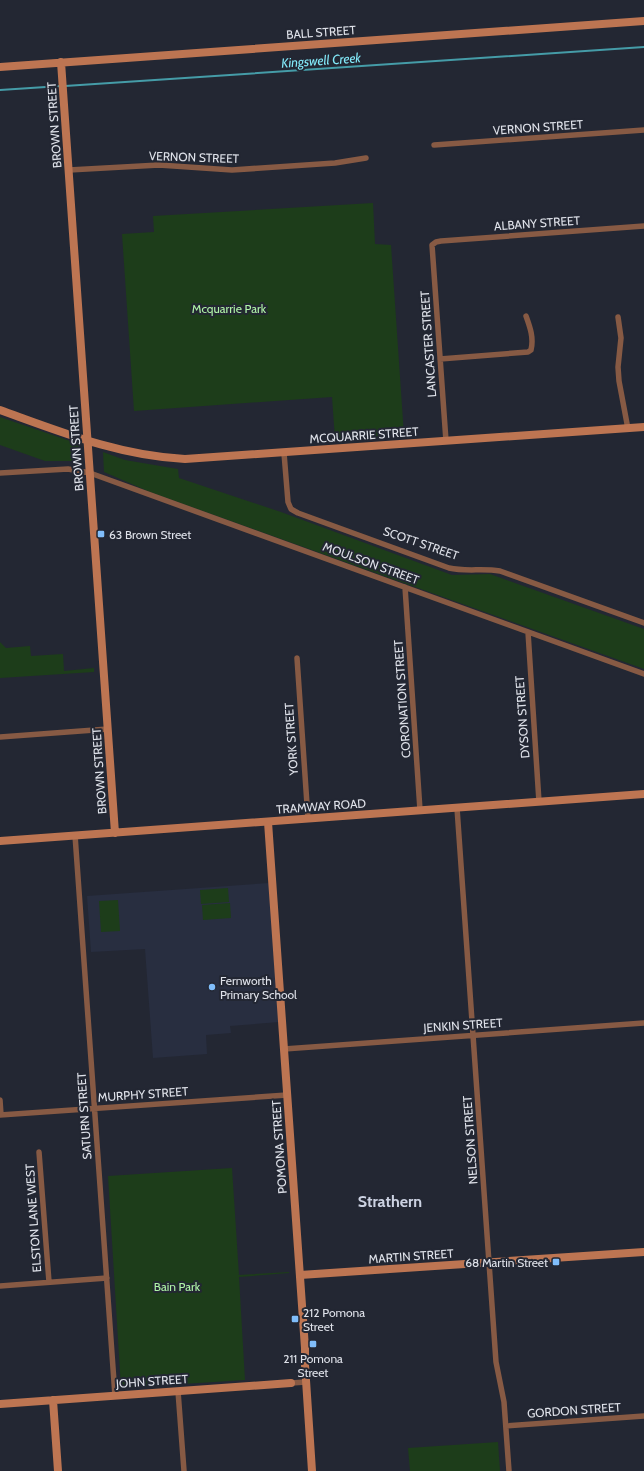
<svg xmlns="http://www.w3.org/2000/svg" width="644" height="1471" viewBox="0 0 644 1471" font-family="Cabin,sans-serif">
<rect width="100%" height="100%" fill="#232733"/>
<!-- built -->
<path fill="#282e40" d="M 269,883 L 279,1022 L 230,1026 L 231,1033 L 206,1035 L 207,1054 L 153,1058 L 145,949 L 91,952 L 87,896 Z"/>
<!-- green -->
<path fill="#1d3d1a" d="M 373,203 L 375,244 L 391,245 L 404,435 L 335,439 L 332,397 L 134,411 L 122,234 L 154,232 L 153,216 Z
M 0,417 L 79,444 L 80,461 L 45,461 L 0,445 Z
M 103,452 L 125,460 L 178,469 L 179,478 L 281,512 L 452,575 L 490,574 L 644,629 L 644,669 L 150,492 L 104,472 Z
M 0,642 L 6,648 L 30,646 L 31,656 L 63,654 L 64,671 L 94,668 L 94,672 L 0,678 Z
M 228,888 L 229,902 L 201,904 L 200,890 Z
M 118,900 L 120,931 L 101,932 L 99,901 Z
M 230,903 L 231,918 L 203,920 L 202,905 Z
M 232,1168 L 239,1275 L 289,1272 L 289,1273 L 239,1277 L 245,1380 L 121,1388 L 108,1176 Z
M 498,1442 L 500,1471 L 410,1471 L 408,1448 Z"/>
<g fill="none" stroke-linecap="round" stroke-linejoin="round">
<!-- stream -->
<path stroke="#459ca8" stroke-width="2" d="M 65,86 L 644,47
M 0,90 L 61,86"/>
<!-- street -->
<path stroke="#875a44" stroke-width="5.5" d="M 434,145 L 644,130
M 69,170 L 159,165 L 232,170 L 335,163 L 366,158
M 618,317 L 621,338 L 618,367 L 619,381 L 628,429
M 440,359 L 528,352 L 531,350 C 534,338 530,327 526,316
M 446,441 L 432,245 L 436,242 L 441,241 L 644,226
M 284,453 L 288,502 L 291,509 L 298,513 L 449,568 C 466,572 482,568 500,571 L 644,623
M 0,473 L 68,469 L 90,473 L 644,674
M 405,587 L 420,810
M 528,632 L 539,802
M 297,658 L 308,819
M 0,737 L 108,729
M 457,808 L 496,1362 L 504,1402 L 509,1471
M 75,835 L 115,1396
M 284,1049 L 644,1023
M 0,1100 L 1,1115
M 0,1115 L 287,1095
M 39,1152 L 49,1282
M 0,1286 L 107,1278
M 291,1383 L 306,1382
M 178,1391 L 184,1471
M 506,1426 L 644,1416"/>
<!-- secondary -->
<path stroke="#bd7552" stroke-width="8" d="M 61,62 L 115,833
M 0,67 L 644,21
M 0,410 C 61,432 120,456 185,459 L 644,427
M 268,822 L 305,1348 L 305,1365 L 312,1471
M 0,841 L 644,794
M 300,1275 L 644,1252
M 53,1400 L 58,1471
M 0,1404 L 291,1383"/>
</g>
<!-- markers -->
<g fill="#80bdfa" stroke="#232733" stroke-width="1.5">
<rect x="97" y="530" width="8" height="8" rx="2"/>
<circle cx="212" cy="987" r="4"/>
<rect x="552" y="1258" width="8" height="8" rx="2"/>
<rect x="291" y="1315" width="8" height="8" rx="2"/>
<rect x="309" y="1340" width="8" height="8" rx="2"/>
</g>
<g text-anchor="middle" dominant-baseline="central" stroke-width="4" stroke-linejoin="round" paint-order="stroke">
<!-- street labels -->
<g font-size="12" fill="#dfe2ea" stroke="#232733">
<text transform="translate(321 32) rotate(-4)">BALL STREET</text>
<text transform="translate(54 125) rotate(-94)">BROWN STREET</text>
<text transform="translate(538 127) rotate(-4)">VERNON STREET</text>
<text transform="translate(194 157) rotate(2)">VERNON STREET</text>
<text transform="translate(537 223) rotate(-4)">ALBANY STREET</text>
<text transform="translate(428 344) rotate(-94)">LANCASTER STREET</text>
<text transform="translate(364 435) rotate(-4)">MCQUARRIE STREET</text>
<text transform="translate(76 448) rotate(-94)">BROWN STREET</text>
<text transform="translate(421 543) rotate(19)">SCOTT STREET</text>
<text transform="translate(371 563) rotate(20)">MOULSON STREET</text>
<text transform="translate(402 699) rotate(-94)">CORONATION STREET</text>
<text transform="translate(522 717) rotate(-94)">DYSON STREET</text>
<text transform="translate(291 739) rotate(-94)">YORK STREET</text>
<text transform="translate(99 771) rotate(-94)">BROWN STREET</text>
<text transform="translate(321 806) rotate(-4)">TRAMWAY ROAD</text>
<text transform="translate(463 1025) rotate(-4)">JENKIN STREET</text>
<text transform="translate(143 1094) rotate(-4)">MURPHY STREET</text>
<text transform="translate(84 1116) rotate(-94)">SATURN STREET</text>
<text transform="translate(470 1140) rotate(-94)">NELSON STREET</text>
<text transform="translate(279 1147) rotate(-94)">POMONA STREET</text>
<text transform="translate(33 1218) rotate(-94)">ELSTON LANE WEST</text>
<text transform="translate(411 1256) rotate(-4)">MARTIN STREET</text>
<text transform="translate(152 1381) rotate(-4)">JOHN STREET</text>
<text transform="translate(574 1410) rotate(-4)">GORDON STREET</text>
</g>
<!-- park labels -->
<g font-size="12" fill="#aff3a7" stroke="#232733">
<text x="229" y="308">Mcquarrie Park</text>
<text x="177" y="1286">Bain Park</text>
</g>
<!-- poi labels -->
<g font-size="12" fill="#dfe2ea" stroke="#232733" text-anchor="start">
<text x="109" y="534">63 Brown Street</text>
<text x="220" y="980">Fernworth<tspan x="220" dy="14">Primary School</tspan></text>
<text x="548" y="1262" text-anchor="end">68 Martin Street</text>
<text x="303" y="1312">212 Pomona<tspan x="303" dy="14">Street</tspan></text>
<text x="313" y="1358" text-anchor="middle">211 Pomona<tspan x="313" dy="14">Street</tspan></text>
</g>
<!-- water labels -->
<g font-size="13" font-style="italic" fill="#83eafa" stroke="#232733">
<text transform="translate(321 60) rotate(-4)">Kingswell Creek</text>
</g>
<!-- district labels -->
<g font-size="16" font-weight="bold" fill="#ccd2e2" stroke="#232733">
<text x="390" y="1201">Strathern</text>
</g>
</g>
</svg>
